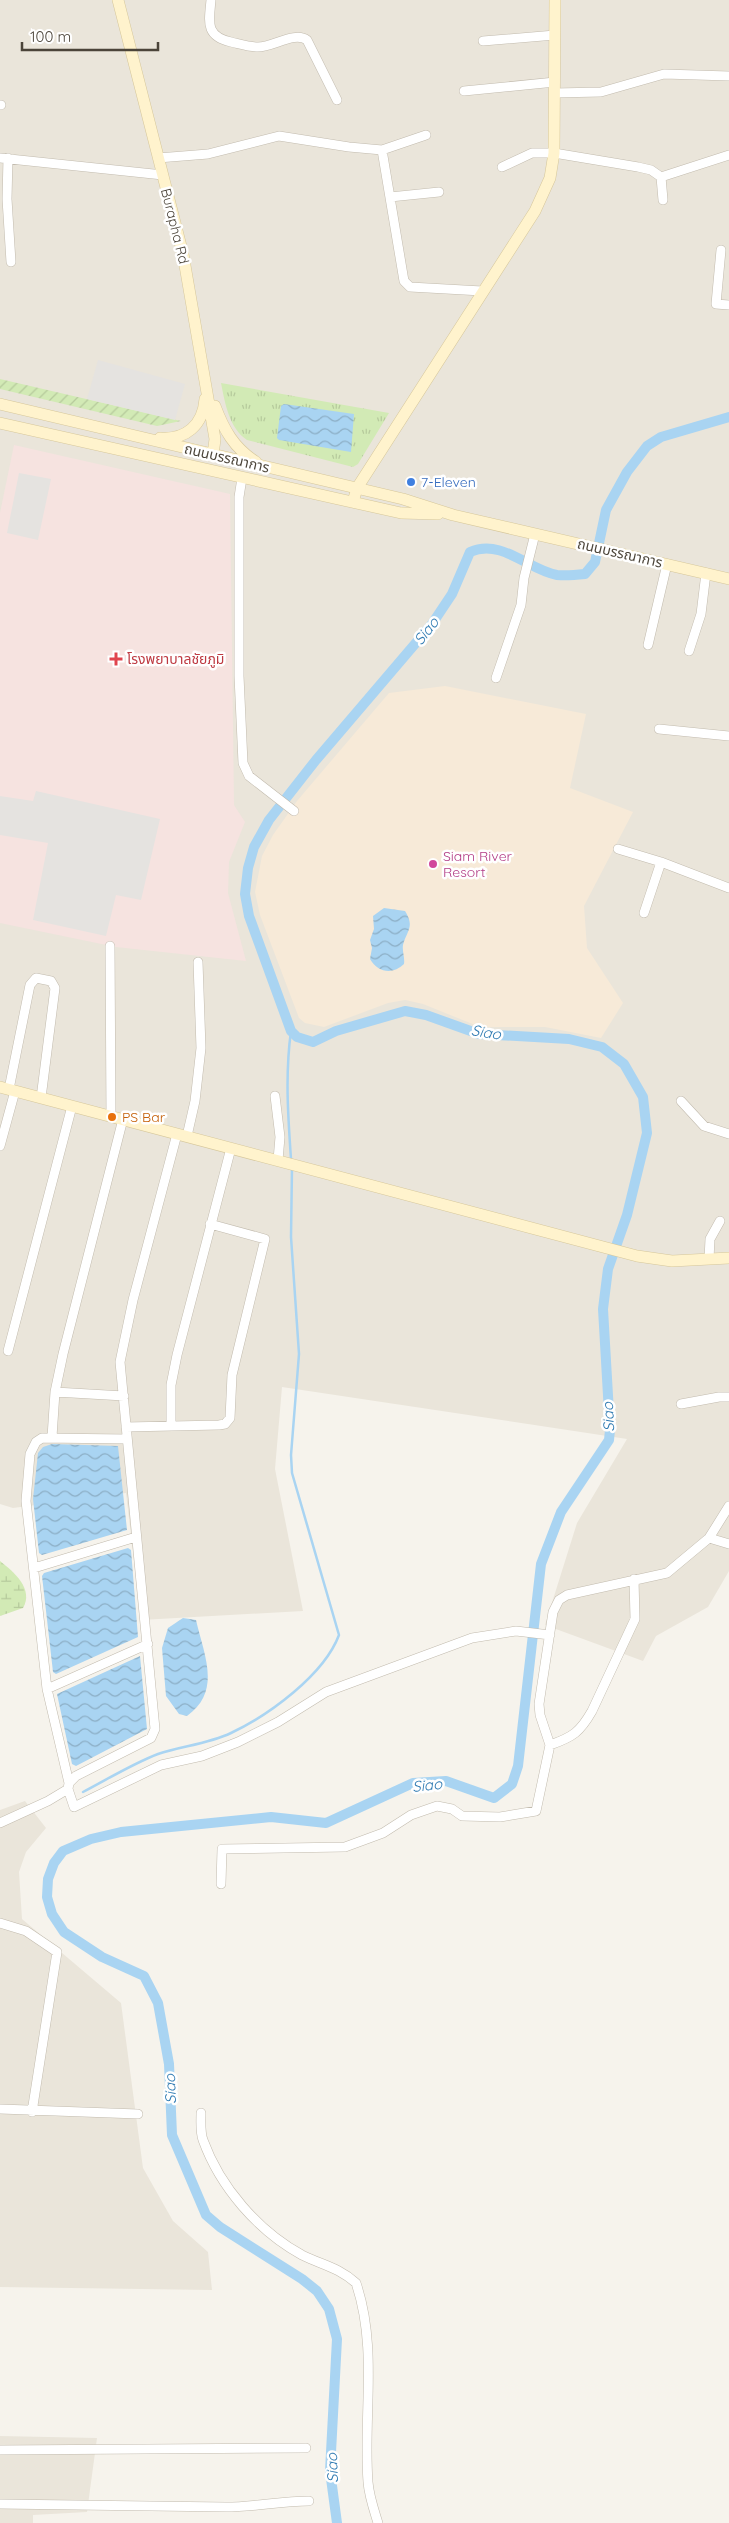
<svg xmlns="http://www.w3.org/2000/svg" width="729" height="2523" viewBox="0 0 729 2523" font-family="Quicksand,'Noto Sans Thai',sans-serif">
<defs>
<pattern id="wetland-marsh" width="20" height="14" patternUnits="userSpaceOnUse" patternTransform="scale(1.25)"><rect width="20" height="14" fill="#d2eab5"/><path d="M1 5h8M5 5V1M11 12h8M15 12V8" fill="none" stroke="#b6ca9c"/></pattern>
<pattern id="park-tufts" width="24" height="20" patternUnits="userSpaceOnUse" patternTransform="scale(1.25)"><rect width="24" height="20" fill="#d2eab5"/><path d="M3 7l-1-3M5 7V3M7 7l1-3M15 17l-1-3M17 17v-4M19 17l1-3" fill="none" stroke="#b6ca9c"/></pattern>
<pattern id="garden-furrows" width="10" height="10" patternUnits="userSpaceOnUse" patternTransform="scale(1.25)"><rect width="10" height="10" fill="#d2eab5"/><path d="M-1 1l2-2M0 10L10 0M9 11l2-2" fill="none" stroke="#b6ca9c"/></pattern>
<pattern id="water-waves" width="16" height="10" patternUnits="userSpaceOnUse" patternTransform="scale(1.25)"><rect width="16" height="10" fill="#a9d4f2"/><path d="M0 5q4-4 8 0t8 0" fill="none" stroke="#8caec5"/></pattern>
</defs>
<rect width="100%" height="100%" fill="#f6f3ec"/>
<!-- residential -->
<path fill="#eae5da" d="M 0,0 L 729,0 L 729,1571 L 708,1607 L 656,1636 L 643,1661 L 545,1625 L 577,1523 L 627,1439 L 282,1387 L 275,1469 L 303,1611 L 141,1620 L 126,1493 L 13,1508 L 0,1504 Z
M 25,1801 L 46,1828 L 26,1852 L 19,1872 L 22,1919 L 121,2003 L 143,2168 L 173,2221 L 208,2252 L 212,2290 L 0,2287 L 0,1810 Z
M 0,2436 L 97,2438 L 87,2512 L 33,2515 L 33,2523 L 0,2523 Z"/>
<!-- commercial -->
<path fill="#f7ead8" d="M 445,686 L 586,714 L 570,788 L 633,812 L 584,906 L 587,948 L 623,1003 L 601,1038 L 545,1027 L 480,1027 L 423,1004 L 405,1000 L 388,1003 L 324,1027 L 305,1023 L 299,1018 L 260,915 L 255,892 L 262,856 L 273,835 L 297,801 L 389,693 Z"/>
<!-- medical -->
<path fill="#f6e3e0" d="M 14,445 L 230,494 L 234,805 L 245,822 L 229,862 L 228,893 L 246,961 L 116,947 L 0,923 L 0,513 Z"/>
<!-- wetland -->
<path fill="url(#wetland-marsh)" d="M 0,1561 C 14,1572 34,1589 23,1608 L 0,1616 Z"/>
<!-- park -->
<path fill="url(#park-tufts)" d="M 221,383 L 389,413 L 358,464 L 353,467 L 247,440 C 229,428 225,403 221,383 Z"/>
<!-- garden -->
<path fill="url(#garden-furrows)" d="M 0,379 L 181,421 L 157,426 L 0,389 Z"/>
<!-- parking -->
<path fill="#e5e3e0" d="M 98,360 L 185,384 L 175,420 L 87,399 Z
M 19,473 L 51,479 L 38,540 L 7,533 Z
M 36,791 L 160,819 L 141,900 L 116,895 L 106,936 L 33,920 L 48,843 L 0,835 L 0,796 L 33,801 Z"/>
<!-- water -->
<path fill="url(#water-waves)" d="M 284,404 L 354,414 L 351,452 L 279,440 L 277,438 L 281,406 Z
M 384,908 L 405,911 C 415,927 407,930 403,945 C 402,951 405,958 404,964 C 393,975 378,973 370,959 L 372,948 L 370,940 L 374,929 L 373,916 Z
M 52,1444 L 118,1446 L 127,1530 L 42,1555 L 39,1553 L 33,1499 L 38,1453 L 43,1447 Z
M 128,1548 L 131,1550 L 138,1637 L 56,1674 L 53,1672 L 42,1576 L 44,1573 Z
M 183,1618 L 196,1620 C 204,1655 222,1691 187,1716 L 179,1714 L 166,1696 L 162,1648 L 168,1628 Z
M 140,1656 L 147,1729 L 76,1766 L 72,1764 L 57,1694 Z"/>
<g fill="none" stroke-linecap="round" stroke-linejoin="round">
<!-- stream -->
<path stroke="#a9d4f2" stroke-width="2.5" d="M 291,1031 C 285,1074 288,1116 291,1159
M 83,1792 C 108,1779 132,1764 158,1754 C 182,1746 208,1744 231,1733 C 269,1715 324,1675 339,1635 L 292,1473 L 291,1455 L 299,1354 L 291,1237 L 292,1167"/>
<!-- canal -->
<path stroke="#a9d4f2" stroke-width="10" d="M 337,2523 L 330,2471 L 337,2339 L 329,2309 L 317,2291 L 302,2279 L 220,2227 L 206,2215 L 172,2135 L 169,2064 L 158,2003 L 144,1976 L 102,1957 L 64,1932 L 52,1914 L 47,1897 L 48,1879 L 54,1863 L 63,1851 L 91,1839 L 121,1832 L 271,1817 L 326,1823 L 413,1783 L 446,1781 L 494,1798 L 512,1784 L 518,1766 L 541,1564 L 561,1512 L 609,1440 L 610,1430 L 603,1309 L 608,1269 L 627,1215 L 647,1133 L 643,1097 L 624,1064 L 602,1047 L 569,1039 L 479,1034 L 426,1015 L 405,1011 L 336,1031 L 313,1042 L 297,1037 L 291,1031 L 249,916 L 245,894 L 248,868 L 254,847 L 269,820 L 316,760 L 432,624 L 452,594 L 470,552 C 502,538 528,570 557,575 C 567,576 576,575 585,574 L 595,562 L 606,510 L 627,472 L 647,446 L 661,437 L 729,417"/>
<!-- street casing -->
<g stroke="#c2bbae" stroke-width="10">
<path id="street" d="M 211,0 C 209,22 205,36 231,42 C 240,44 249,47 258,47 C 273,47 295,31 307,40 L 337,100
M 483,41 L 555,35
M 464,91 L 555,82
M 555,93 L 601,92 L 664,74 L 729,76
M 0,105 L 1,105
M 382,150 L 404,281 L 410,287 L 482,291
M 0,158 L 163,175
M 8,158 L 7,199 L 11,262
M 158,158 L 208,154 L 279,136 L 349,147 L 382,150 L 426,135
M 502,167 L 532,153 L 554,153 L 638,167 L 651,170 L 661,177 L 663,200
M 661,177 L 729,155
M 390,197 L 439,192
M 721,250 L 716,304 L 729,305
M 242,478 L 239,497 L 239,676 L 243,763 L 249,776 L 294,811
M 648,645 L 667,564
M 689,651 L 701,614 L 706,573
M 496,678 L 521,605 L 524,578 L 535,534
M 659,729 L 729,736
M 618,849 L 661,862 L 729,888
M 644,913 L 661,862
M 110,946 L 111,1116
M 9,1089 L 30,985 L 36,978 L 51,981 L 55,988 L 41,1098
M 275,1096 L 280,1137 L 278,1160
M 681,1101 L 704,1126 L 729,1134
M 187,1136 L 195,1101 L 201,1048 L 198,962
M 0,1146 L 15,1091
M 709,1259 L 710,1239 L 720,1221
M 8,1351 L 72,1106
M 55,1392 L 124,1396
M 681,1404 L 719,1397 L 729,1397
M 171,1425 L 171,1385 L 177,1355 L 231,1148
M 126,1427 L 219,1425 L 225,1424 L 230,1418 L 232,1375 L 265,1239 L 210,1224
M 52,1437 L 55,1392 L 63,1354 L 123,1119
M 709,1538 L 729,1506
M 34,1568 L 136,1537
M 47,1689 L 148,1644
M 550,1745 C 573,1737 580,1732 592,1711 L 635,1619 L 634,1579
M 69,1783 L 47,1689 L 26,1501 L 30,1454 L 36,1442 L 42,1438 L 127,1439
M 68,1789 L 74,1807 L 161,1765 L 202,1756 L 238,1742 L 278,1722 L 326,1692 L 472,1638 L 516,1631 L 550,1635
M 0,1823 L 48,1801 L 68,1789 L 69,1783 L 76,1776 L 151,1738 L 155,1729 L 120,1362 L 133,1300 L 177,1134
M 221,1884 L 222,1849 L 345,1847 L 383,1833 L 411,1815 L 437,1806 L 452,1809 L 462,1816 L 500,1817 L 536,1811 L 550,1745 L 540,1715 L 539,1704 L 553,1612 L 559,1600 L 567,1595 L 667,1573 L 709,1538 L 729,1544
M 0,1923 L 26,1931 L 57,1952 L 32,2112
M 0,2109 L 138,2114
M 201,2113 C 201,2122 200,2132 203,2140 C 220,2187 258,2231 302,2255 C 322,2265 338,2267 356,2283 C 378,2348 363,2416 368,2482 C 369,2496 374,2510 378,2523
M 0,2450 L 306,2448
M 0,2504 L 226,2507 C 254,2507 281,2501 309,2501"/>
</g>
<!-- secondary casing -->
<g stroke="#d6c79b" stroke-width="12">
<path id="secondary" d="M 118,0 L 183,254 L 215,439 L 213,455
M 0,404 L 403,499 L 453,515 L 729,579
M 215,406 C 224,430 234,448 256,462
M 0,423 L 401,513 L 438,514
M 160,438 C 186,440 203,425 205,399
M 353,502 L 357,488 L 535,211 L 550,178 L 554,153 L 555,0
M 0,1087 L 637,1256 L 672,1261 L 729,1258"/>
</g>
<!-- street -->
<use href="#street" stroke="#fff" stroke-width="9"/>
<!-- secondary -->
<use href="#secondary" stroke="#fff3cd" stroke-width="11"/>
</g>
<!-- markers -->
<circle fill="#3f7fe0" stroke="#fff" stroke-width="2" cx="411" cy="482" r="5"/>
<path fill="#e0444e" stroke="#fff" stroke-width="2" d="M113.5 651.5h5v5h5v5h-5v5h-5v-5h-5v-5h5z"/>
<circle fill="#d1479c" stroke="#fff" stroke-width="2" cx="433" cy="864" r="5"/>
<circle fill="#e8710a" stroke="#fff" stroke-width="2" cx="112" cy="1117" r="5"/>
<g text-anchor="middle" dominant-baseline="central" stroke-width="5" stroke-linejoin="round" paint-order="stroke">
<!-- street labels -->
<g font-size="14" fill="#4b4439" stroke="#fff">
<text transform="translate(175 226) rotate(76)">Burapha Rd</text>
<text transform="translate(227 458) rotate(13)">ถนนบรรณาการ</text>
<text transform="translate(620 553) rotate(13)">ถนนบรรณาการ</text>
</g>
<!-- shop labels -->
<g font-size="14" fill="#366cbe" stroke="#fff" text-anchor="start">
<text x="421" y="482">7-Eleven</text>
</g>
<!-- health labels -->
<g font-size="14" fill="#be3a42" stroke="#fff" text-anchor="start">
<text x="127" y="659">โรงพยาบาลชัยภูมิ</text>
</g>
<!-- hotel labels -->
<g font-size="14" fill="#b23c85" stroke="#fff" text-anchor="start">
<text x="443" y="856">Siam River<tspan x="443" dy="16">Resort</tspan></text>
</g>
<!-- food labels -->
<g font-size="14" fill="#c56008" stroke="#fff" text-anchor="start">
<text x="122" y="1117">PS Bar</text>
</g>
<!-- water labels -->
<g font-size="15" font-style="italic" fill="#2e7ab2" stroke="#fff">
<text transform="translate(426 631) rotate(-52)">Siao</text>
<text transform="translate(486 1032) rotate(9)">Siao</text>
<text transform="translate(608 1417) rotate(-93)">Siao</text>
<text transform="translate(427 1785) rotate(-6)">Siao</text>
<text transform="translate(170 2089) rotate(-92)">Siao</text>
<text transform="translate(332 2468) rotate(-92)">Siao</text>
</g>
</g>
<!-- scale -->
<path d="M22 42v8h136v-8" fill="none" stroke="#4b4439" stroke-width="2.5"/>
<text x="30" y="42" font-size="15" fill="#4b4439" stroke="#ffffff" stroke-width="4" paint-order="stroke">100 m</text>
</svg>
